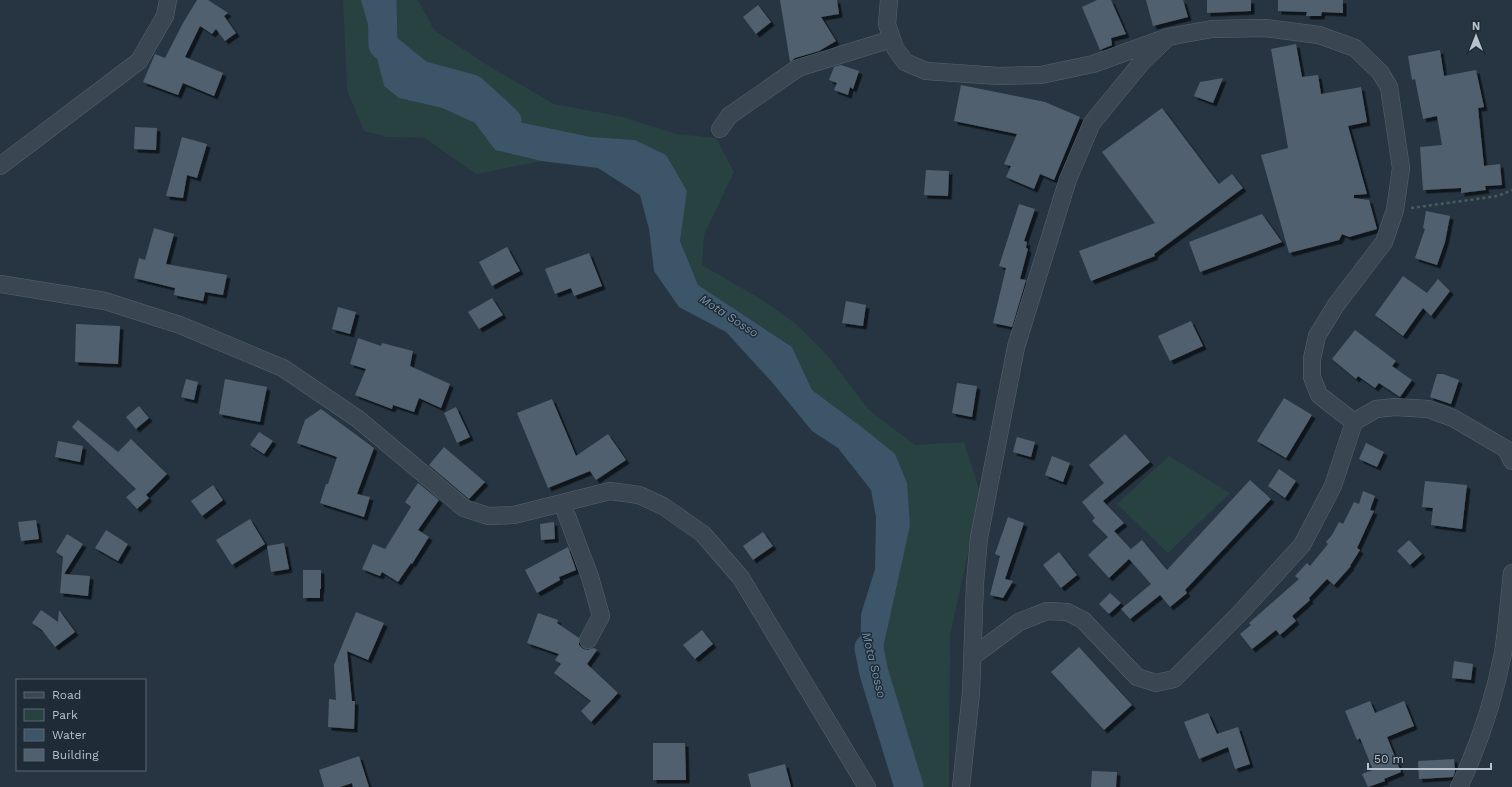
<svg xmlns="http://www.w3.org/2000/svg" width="1512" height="787" viewBox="0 0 1512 787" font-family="'Work Sans',sans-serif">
<defs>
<filter id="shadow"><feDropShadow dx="3.5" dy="3.5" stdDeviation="0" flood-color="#0009"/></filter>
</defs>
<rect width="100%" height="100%" fill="#263541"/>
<!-- green -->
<path fill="#284242" d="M 343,0 L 361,0 L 374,46 L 384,86 L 399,98 L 442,108 L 475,123 L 495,150 L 541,161 L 476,174 L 425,138 L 387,137 L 364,131 L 347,90 Z
M 387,0 L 418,0 L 434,30 L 492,68 L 554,104 L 623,117 L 676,134 L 716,138 L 734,172 L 704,235 L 702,265 L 759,298 L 796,324 L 827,355 L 869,410 L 915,445 L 964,442 L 981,495 L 950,635 L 949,787 L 917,787 L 911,748 L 892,690 L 882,653 L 910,526 L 863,428 L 812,390 L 792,347 L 698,285 L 680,241 L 687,191 L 635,140 L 591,137 L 519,122 L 491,96 L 443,90 L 410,75 L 387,25 Z
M 1169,456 L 1230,493 L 1168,553 L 1117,504 Z"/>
<!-- water -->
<path fill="#3c5569" d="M 361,0 L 387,0 L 387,25 L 410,75 L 443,90 L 491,96 L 519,122 L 591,137 L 635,140 L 666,155 L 687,191 L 680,241 L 698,285 L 792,347 L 812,390 L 863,428 L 895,454 L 907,483 L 910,526 L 882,653 L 875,709 L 860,669 L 861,614 L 875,569 L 876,517 L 871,490 L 838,448 L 812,431 L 771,381 L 726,332 L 679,307 L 654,271 L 649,229 L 640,195 L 598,168 L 541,161 L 495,150 L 475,123 L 442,108 L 399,98 L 384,86 L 374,46 Z"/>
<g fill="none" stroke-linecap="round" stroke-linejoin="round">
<!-- river -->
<path stroke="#3c5569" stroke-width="29" d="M 382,0 L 383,45 L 420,75 L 472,89 L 507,121
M 869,648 L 874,673 L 909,787"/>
</g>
<!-- building -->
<path fill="#51606e" filter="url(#shadow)" d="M 197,0 L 208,0 L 228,13 L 224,16 L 236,33 L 225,41 L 216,29 L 212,34 L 200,26 L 185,57 L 223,73 L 214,96 L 183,83 L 178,95 L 143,82 L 155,54 L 165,58 L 183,23 Z
M 780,0 L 837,0 L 839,14 L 821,17 L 836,41 L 819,51 L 795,58 L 790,62 Z
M 1097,0 L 1111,0 L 1126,34 L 1111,38 L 1112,45 L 1100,50 L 1082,7 Z
M 1146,0 L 1183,0 L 1188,17 L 1153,26 Z
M 1207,0 L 1251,0 L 1251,11 L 1207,13 Z
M 1278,0 L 1343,0 L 1343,13 L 1322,12 L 1321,16 L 1306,16 L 1307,12 L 1278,11 Z
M 758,5 L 771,22 L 756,34 L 743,17 Z
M 1296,44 L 1302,77 L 1318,75 L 1321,94 L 1361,87 L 1367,122 L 1348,126 L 1367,194 L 1354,195 L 1354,198 L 1369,200 L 1377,229 L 1349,237 L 1342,234 L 1339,240 L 1289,253 L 1261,155 L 1288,148 L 1271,49 Z
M 1440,50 L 1444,76 L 1476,70 L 1484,107 L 1478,108 L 1484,166 L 1500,164 L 1502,185 L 1485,186 L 1486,190 L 1461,193 L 1461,188 L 1423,190 L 1420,147 L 1442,145 L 1437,116 L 1423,119 L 1415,79 L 1412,80 L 1408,56 Z
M 841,65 L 859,71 L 853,89 L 850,87 L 848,95 L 834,90 L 837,83 L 829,80 L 834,67 Z
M 1223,78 L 1213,103 L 1194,96 L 1200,82 Z
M 961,85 L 1045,102 L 1080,117 L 1054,180 L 1040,174 L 1034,189 L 1006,177 L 1011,166 L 1004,164 L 1017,134 L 954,121 Z
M 1162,108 L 1219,184 L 1232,174 L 1243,188 L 1154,254 L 1155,256 L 1091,281 L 1079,251 L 1155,223 L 1102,152 Z
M 135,127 L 157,128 L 156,150 L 134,149 Z
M 182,137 L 207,144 L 197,178 L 187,175 L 183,198 L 166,196 Z
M 926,170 L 949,171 L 948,196 L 924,195 Z
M 1019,204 L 1035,209 L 1024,241 L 1027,242 L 1026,248 L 1028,249 L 1020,279 L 1026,280 L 1012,327 L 993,323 L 1006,268 L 999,266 Z
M 1426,211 L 1450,216 L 1445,242 L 1437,265 L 1415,258 L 1425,229 L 1423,228 Z
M 1262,214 L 1282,242 L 1200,272 L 1189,242 Z
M 154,228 L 174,234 L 166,264 L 227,275 L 223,295 L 205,292 L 203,301 L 174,295 L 175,288 L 134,278 L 139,258 L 145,260 Z
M 507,247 L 520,271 L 492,286 L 479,262 Z
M 589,253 L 602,286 L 574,296 L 571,288 L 555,294 L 545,269 Z
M 1403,276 L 1427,293 L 1438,279 L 1450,291 L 1431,316 L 1423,308 L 1403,336 L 1375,315 Z
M 492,298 L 503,315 L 479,329 L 468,312 Z
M 846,301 L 866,305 L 863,326 L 842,323 Z
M 338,307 L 356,312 L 350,334 L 332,329 Z
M 1191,321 L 1203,346 L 1170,361 L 1158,336 Z
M 76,324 L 120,326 L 118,364 L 75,362 Z
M 1355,330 L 1396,361 L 1392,366 L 1412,380 L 1400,397 L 1379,383 L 1375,388 L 1358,376 L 1356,379 L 1332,359 Z
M 358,338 L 381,346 L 382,343 L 413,351 L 410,366 L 450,384 L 441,408 L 419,398 L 414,412 L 393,405 L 392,409 L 355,395 L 366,369 L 350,364 Z
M 1437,374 L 1443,374 L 1459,380 L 1451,404 L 1430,397 Z
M 186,379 L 198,382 L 194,400 L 181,397 Z
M 225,379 L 267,387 L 260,422 L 219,414 Z
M 957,383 L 977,386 L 972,417 L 952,413 Z
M 1284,398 L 1312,415 L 1286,458 L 1257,441 Z
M 552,399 L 576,456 L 608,434 L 626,460 L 596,480 L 590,471 L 548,488 L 517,413 Z
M 139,406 L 149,418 L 136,429 L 126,417 Z
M 456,407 L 470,437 L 457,443 L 444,413 Z
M 321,409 L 374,448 L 357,494 L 370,497 L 364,517 L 320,503 L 326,484 L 328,484 L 337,457 L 297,443 L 305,420 Z
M 78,420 L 118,452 L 131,439 L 167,474 L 146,495 L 149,498 L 137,509 L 126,497 L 136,489 L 72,427 Z
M 259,432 L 273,441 L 264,454 L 250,445 Z
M 1125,434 L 1150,462 L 1103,501 L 1124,523 L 1114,531 L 1131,549 L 1142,540 L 1167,570 L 1250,480 L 1271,499 L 1185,590 L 1187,593 L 1170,607 L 1160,595 L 1130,619 L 1121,609 L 1151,584 L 1129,559 L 1109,578 L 1088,555 L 1108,537 L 1092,521 L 1095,518 L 1082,502 L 1104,483 L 1089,465 Z
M 1017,437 L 1035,442 L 1031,457 L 1013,452 Z
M 58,441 L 83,446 L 80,462 L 55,457 Z
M 1366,443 L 1384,452 L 1377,467 L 1359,459 Z
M 444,447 L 485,482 L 469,499 L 429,465 Z
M 1052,456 L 1070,463 L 1063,482 L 1045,475 Z
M 1279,469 L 1296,481 L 1285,498 L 1268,486 Z
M 1425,481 L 1467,485 L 1462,529 L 1431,525 L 1433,508 L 1422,507 Z
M 418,483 L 439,500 L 418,530 L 429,537 L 412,564 L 411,563 L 398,582 L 382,572 L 380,576 L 362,569 L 373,544 L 385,549 L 411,507 L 405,502 Z
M 213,485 L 223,500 L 202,516 L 191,501 Z
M 1363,491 L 1375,496 L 1370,510 L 1374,511 L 1357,548 L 1360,550 L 1350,566 L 1351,566 L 1334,585 L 1327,579 L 1309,598 L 1310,600 L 1292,616 L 1296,621 L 1280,635 L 1276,630 L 1252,649 L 1240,634 L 1251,625 L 1249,623 L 1299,579 L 1295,576 L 1307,563 L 1310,566 L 1328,544 L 1326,542 L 1332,535 L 1339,522 L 1343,524 L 1354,502 L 1359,504 Z
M 1008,517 L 1024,523 L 1005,579 L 1013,581 L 1003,598 L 990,595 L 1000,556 L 995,554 Z
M 250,519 L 265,544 L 232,565 L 216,540 Z
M 36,520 L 39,539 L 21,541 L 18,522 Z
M 554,522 L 555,539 L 541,540 L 540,524 Z
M 106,530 L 128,544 L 118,561 L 95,548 Z
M 763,532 L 773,546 L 753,560 L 743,546 Z
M 67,534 L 83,544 L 64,574 L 90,576 L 88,596 L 60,593 L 63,557 L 56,552 Z
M 1409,540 L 1422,554 L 1410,565 L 1397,551 Z
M 284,543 L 289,569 L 271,572 L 267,546 Z
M 568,547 L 576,570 L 559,577 L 560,580 L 537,593 L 525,570 Z
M 1059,552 L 1077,575 L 1061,588 L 1043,565 Z
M 303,570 L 321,570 L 321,589 L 320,589 L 320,598 L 303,598 Z
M 1110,593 L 1121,603 L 1109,614 L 1099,604 Z
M 41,610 L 58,622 L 59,610 L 75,632 L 55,647 L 42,630 L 32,623 Z
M 356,612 L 384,623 L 368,660 L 347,651 L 352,701 L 355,701 L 354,729 L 328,727 L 329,699 L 336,700 L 334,665 Z
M 538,613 L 558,620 L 557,623 L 579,638 L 579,645 L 583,649 L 588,650 L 594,648 L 597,650 L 587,664 L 618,693 L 591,722 L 581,711 L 591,701 L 554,673 L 561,664 L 555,660 L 559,654 L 527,643 Z
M 702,630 L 713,644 L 695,659 L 683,645 Z
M 1079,647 L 1132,705 L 1104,730 L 1051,672 Z
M 1454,661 L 1473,664 L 1471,680 L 1452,678 Z
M 1370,701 L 1375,713 L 1404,701 L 1414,726 L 1387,737 L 1401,772 L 1384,779 L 1385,781 L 1368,787 L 1362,774 L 1373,770 L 1360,738 L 1357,740 L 1345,711 Z
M 1208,713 L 1217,734 L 1238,727 L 1250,764 L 1235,769 L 1228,747 L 1199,759 L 1184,722 Z
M 653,743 L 685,743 L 686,780 L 653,780 Z
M 359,756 L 369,787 L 353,787 L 352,783 L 340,787 L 324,787 L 319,770 Z
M 1454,759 L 1455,772 L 1453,777 L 1419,779 L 1418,761 Z
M 785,764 L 791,787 L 751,787 L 748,774 Z
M 1092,771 L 1117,772 L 1116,787 L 1091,787 Z"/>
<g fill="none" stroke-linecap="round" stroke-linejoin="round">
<!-- street casing -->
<g stroke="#58646e" stroke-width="18">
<path id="street" d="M 889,0 L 887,24 L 895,48 L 905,62 L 926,71 L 999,76 L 1041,75 L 1093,64 L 1168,37 L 1142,62 L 1092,123 L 1068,179 L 1016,347 L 979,538 L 975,583 L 971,693 L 961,787
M 720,129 L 729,116 L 798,68 L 892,39
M 0,166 L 139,61 L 165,16 L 168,0
M 0,284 L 105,301 L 180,325 L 283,368 L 358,419 L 464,508 L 488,516 L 514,515 L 610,491 L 639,495 L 663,506 L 703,534 L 741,578 L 867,787
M 1354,422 L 1376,409 L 1395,407 L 1428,409 L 1453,418 L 1506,449 L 1512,461
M 562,503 L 590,577 L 601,616 L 588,640
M 972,657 L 1019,622 L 1047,611 L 1067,612 L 1083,620 L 1137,677 L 1156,683 L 1174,679 L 1240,613 L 1302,545 L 1333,486 L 1354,422 L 1319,395 L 1312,377 L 1312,359 L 1317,336 L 1336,305 L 1384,242 L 1395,210 L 1401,168 L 1389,87 L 1380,72 L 1355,48 L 1319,35 L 1265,28 L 1212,29 L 1168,37
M 1459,787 C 1479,745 1494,699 1503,653 C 1507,627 1509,600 1512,573"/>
</g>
<!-- path -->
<path stroke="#465e5d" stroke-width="2.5" stroke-dasharray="3 3" stroke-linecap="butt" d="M 1411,208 L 1498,196 L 1512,190"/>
<!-- street -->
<use href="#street" stroke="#3a4651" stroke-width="17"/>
</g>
<g text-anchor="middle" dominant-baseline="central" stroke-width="3" stroke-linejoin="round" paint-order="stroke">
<!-- water labels -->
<g font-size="12" font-style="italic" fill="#7796ad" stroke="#1f2b36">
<text transform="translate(729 316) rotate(33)">Mota Sosso</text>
<text transform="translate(874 665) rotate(76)">Mota Sosso</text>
</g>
</g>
<!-- legend -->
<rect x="16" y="679" width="130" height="92" fill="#1f2b36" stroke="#5c6772"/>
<rect x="24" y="692" width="20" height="6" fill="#3a4651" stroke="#5c6772"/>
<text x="52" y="699" font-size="12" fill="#b7c1cb">Road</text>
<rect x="24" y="709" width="20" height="12" fill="#284242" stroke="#5c6772"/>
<text x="52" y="719" font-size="12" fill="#b7c1cb">Park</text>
<rect x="24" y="729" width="20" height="12" fill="#3c5569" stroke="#5c6772"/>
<text x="52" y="739" font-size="12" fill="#b7c1cb">Water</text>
<rect x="24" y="749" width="20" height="12" fill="#51606e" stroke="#5c6772"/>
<text x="52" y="759" font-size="12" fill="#b7c1cb">Building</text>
<!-- north arrow -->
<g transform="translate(1476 36)" stroke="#1f2b36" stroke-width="3" paint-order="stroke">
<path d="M0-3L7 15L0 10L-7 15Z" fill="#b7c1cb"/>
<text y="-6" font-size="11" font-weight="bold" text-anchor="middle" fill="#b7c1cb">N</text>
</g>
<!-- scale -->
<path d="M1368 763v6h123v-6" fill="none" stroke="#b7c1cb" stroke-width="2"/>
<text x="1374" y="763" font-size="12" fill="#b7c1cb" stroke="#1f2b36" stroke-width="3" paint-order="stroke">50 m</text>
</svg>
